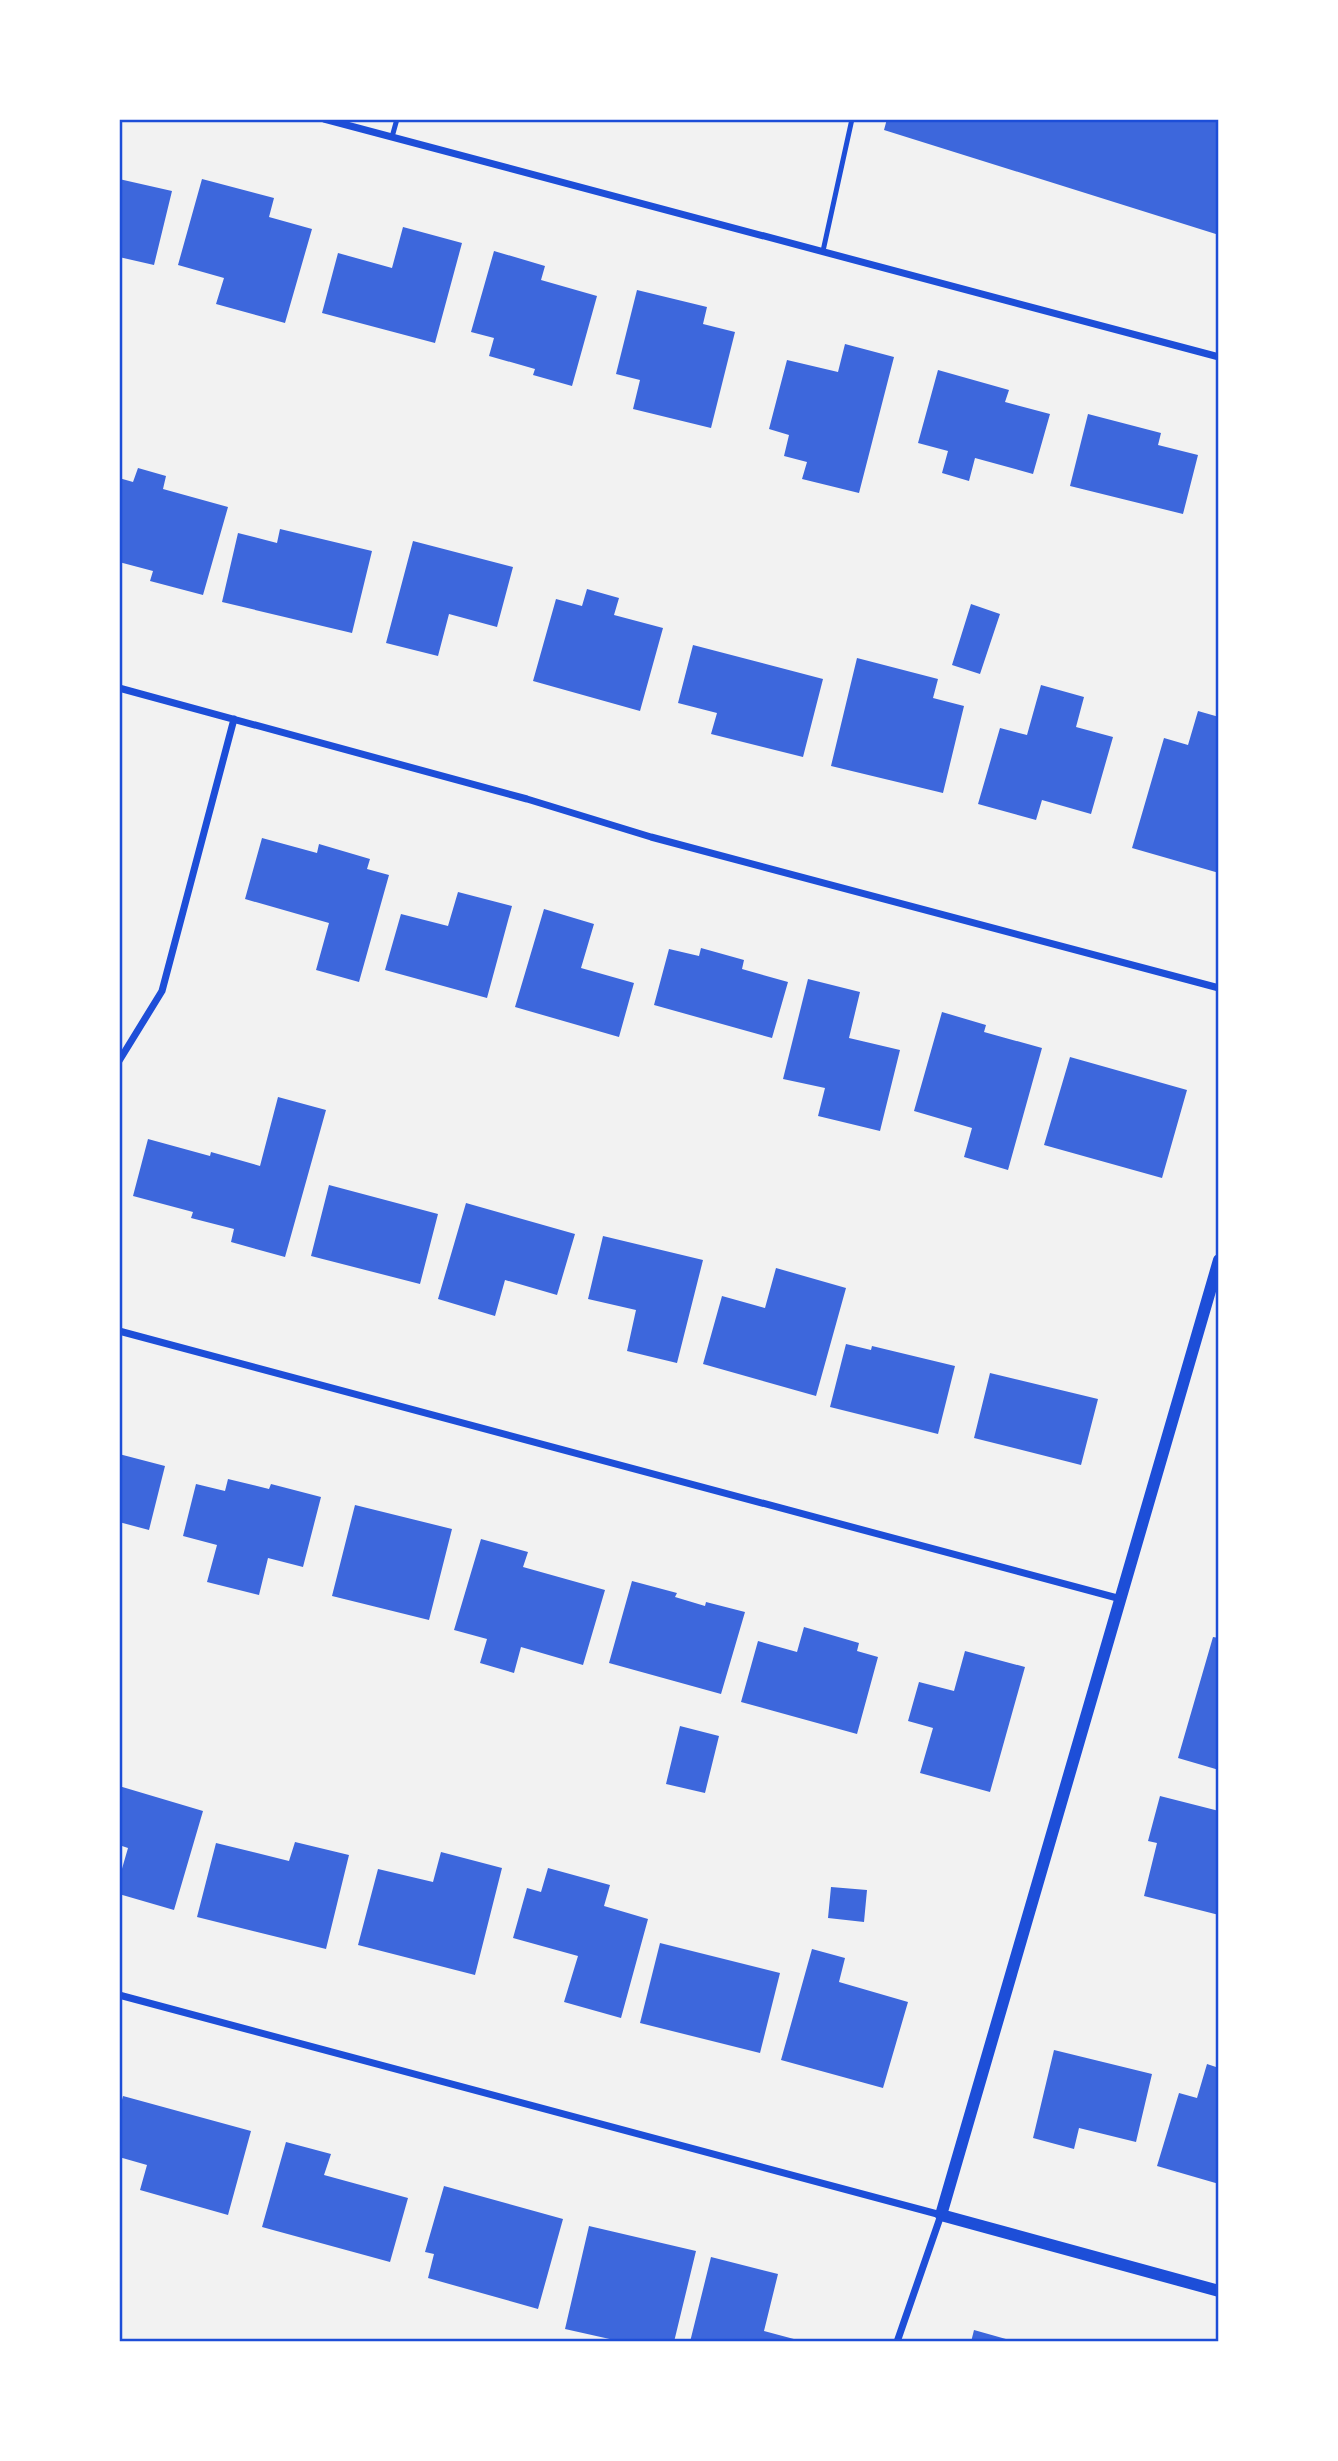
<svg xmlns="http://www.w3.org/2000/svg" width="1338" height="2461" viewBox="0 0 1338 2461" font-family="Barlow,sans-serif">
<rect width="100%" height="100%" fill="#f2f2f2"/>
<!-- building -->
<path fill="#3d67dc" d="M 887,119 L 1219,119 L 1219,235 L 884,130 Z
M 119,179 L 172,191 L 154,265 L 119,257 Z
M 202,179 L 274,198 L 269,217 L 312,229 L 285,323 L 216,304 L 224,278 L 178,265 Z
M 403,227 L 462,243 L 435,343 L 322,313 L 338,253 L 392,268 Z
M 494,251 L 545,266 L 541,280 L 597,296 L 572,386 L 533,375 L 535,369 L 489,356 L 494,338 L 471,332 Z
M 637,290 L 707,307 L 703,324 L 735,332 L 711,428 L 633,409 L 640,380 L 616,374 Z
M 845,344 L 894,357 L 859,493 L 802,479 L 807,462 L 784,456 L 789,435 L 769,429 L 787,360 L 838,372 Z
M 938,370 L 1009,390 L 1005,402 L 1050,414 L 1033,474 L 975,458 L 969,481 L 942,473 L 948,451 L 918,443 Z
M 1088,414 L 1161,433 L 1158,445 L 1198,455 L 1183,514 L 1070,486 Z
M 138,468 L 166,476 L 163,489 L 228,507 L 203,595 L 150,581 L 153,571 L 119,562 L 119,478 L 133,482 Z
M 280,529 L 372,551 L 352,633 L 222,602 L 238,533 L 277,543 Z
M 413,541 L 513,567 L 497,627 L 449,614 L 438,656 L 386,643 Z
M 587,589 L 619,598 L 614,615 L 663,628 L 640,711 L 533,681 L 556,599 L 582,606 Z
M 971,604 L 1000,614 L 980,674 L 952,665 Z
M 693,645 L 823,679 L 803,757 L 711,734 L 717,713 L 678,703 Z
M 857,658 L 938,679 L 933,698 L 964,706 L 943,793 L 831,766 Z
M 1041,685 L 1084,697 L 1076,727 L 1113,737 L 1091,814 L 1042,800 L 1036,820 L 978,804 L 1000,728 L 1027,735 Z
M 1198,711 L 1219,717 L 1219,873 L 1132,848 L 1164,738 L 1188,745 Z
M 262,838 L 317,853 L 319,844 L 370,859 L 367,869 L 389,875 L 359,982 L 316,970 L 329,923 L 245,899 Z
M 458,892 L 512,906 L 487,998 L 385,970 L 401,914 L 448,926 Z
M 544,909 L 594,924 L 581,968 L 634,983 L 619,1037 L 515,1007 Z
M 701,948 L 744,960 L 742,969 L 788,982 L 772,1038 L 654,1005 L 669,949 L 699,956 Z
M 808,979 L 860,992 L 849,1038 L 900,1050 L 880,1131 L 818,1116 L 825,1088 L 783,1079 Z
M 942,1012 L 986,1025 L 984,1032 L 1042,1048 L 1008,1170 L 964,1157 L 972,1128 L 914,1111 Z
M 1070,1057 L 1187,1090 L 1162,1178 L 1044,1145 Z
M 278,1097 L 326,1110 L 285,1257 L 231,1242 L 234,1229 L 191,1218 L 193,1212 L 133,1196 L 148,1139 L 210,1156 L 211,1152 L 260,1166 Z
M 329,1185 L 438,1214 L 420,1284 L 311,1256 Z
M 466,1203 L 575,1234 L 557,1295 L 505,1280 L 495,1316 L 438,1299 Z
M 603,1236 L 703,1260 L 677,1363 L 627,1351 L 636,1310 L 588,1299 Z
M 776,1268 L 846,1288 L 816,1396 L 703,1364 L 722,1296 L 765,1308 Z
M 846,1344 L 871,1350 L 872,1346 L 955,1366 L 938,1434 L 830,1407 Z
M 990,1373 L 1098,1399 L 1081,1465 L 974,1438 Z
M 119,1454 L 165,1466 L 149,1530 L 119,1522 Z
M 228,1479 L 269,1489 L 271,1484 L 321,1497 L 303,1567 L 268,1558 L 259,1595 L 207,1582 L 217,1545 L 183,1536 L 196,1484 L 225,1491 Z
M 355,1505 L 452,1529 L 429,1620 L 332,1596 Z
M 481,1539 L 528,1552 L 523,1567 L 605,1590 L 583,1665 L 521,1647 L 514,1673 L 480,1663 L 487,1639 L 454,1630 Z
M 632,1581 L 677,1593 L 675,1597 L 705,1606 L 706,1602 L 745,1612 L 721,1694 L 609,1663 Z
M 804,1627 L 859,1643 L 857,1651 L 878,1657 L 857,1734 L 741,1702 L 758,1641 L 797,1652 Z
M 1213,1637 L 1219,1638 L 1219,1770 L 1178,1758 Z
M 965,1651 L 1025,1667 L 990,1792 L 920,1773 L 933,1728 L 908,1721 L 919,1682 L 954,1691 Z
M 680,1726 L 719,1736 L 705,1793 L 666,1784 Z
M 119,1786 L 203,1811 L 174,1910 L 119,1894 L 119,1879 L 128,1848 L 119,1845 Z
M 1160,1796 L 1219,1811 L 1219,1915 L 1144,1896 L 1157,1843 L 1148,1841 Z
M 295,1842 L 349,1855 L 326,1949 L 197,1917 L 216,1843 L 289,1861 Z
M 441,1852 L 502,1868 L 475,1975 L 358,1945 L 378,1869 L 433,1882 Z
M 548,1868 L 610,1885 L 604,1906 L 648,1919 L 621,2018 L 564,2002 L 578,1956 L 513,1938 L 527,1888 L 541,1892 Z
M 831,1887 L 867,1890 L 864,1922 L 828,1918 Z
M 660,1943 L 780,1973 L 760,2053 L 640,2023 Z
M 812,1949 L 845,1958 L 839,1982 L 908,2002 L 883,2088 L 781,2060 Z
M 1054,2050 L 1152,2074 L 1136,2142 L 1079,2128 L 1074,2149 L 1033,2138 Z
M 1207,2064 L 1219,2068 L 1219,2184 L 1157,2166 L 1179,2093 L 1197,2098 Z
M 123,2096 L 251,2131 L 228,2215 L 140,2190 L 147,2165 L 119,2157 L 119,2111 Z
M 286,2142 L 331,2154 L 324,2175 L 408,2198 L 390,2262 L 262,2227 Z
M 444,2186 L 563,2219 L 538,2309 L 428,2278 L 434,2254 L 425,2252 Z
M 589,2226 L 696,2251 L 674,2342 L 623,2342 L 565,2329 Z
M 711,2257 L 778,2274 L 764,2331 L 805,2342 L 690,2342 Z
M 974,2330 L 1013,2341 L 1012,2342 L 971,2342 Z"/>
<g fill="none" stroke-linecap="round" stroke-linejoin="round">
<!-- service -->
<path stroke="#1d4ed8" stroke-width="5" d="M 392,137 L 397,119
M 823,251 L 852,119"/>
<!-- minor -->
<path stroke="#1d4ed8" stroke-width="7" d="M 324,119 L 1219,357
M 119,688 L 527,799 L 651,837 L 1219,988
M 119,1061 L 162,991 L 234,719
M 119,1331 L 1121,1599
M 119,1995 L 941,2215 L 897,2342"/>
<!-- tertiary -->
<path stroke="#1d4ed8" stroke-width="12" d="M 1219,1260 L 941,2215 L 1219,2291"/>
</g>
<!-- border -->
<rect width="1338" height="2461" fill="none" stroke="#ffffff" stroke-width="242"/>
<rect x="121" y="121" width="1096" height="2219" fill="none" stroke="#1d4ed8" stroke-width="2.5"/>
</svg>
